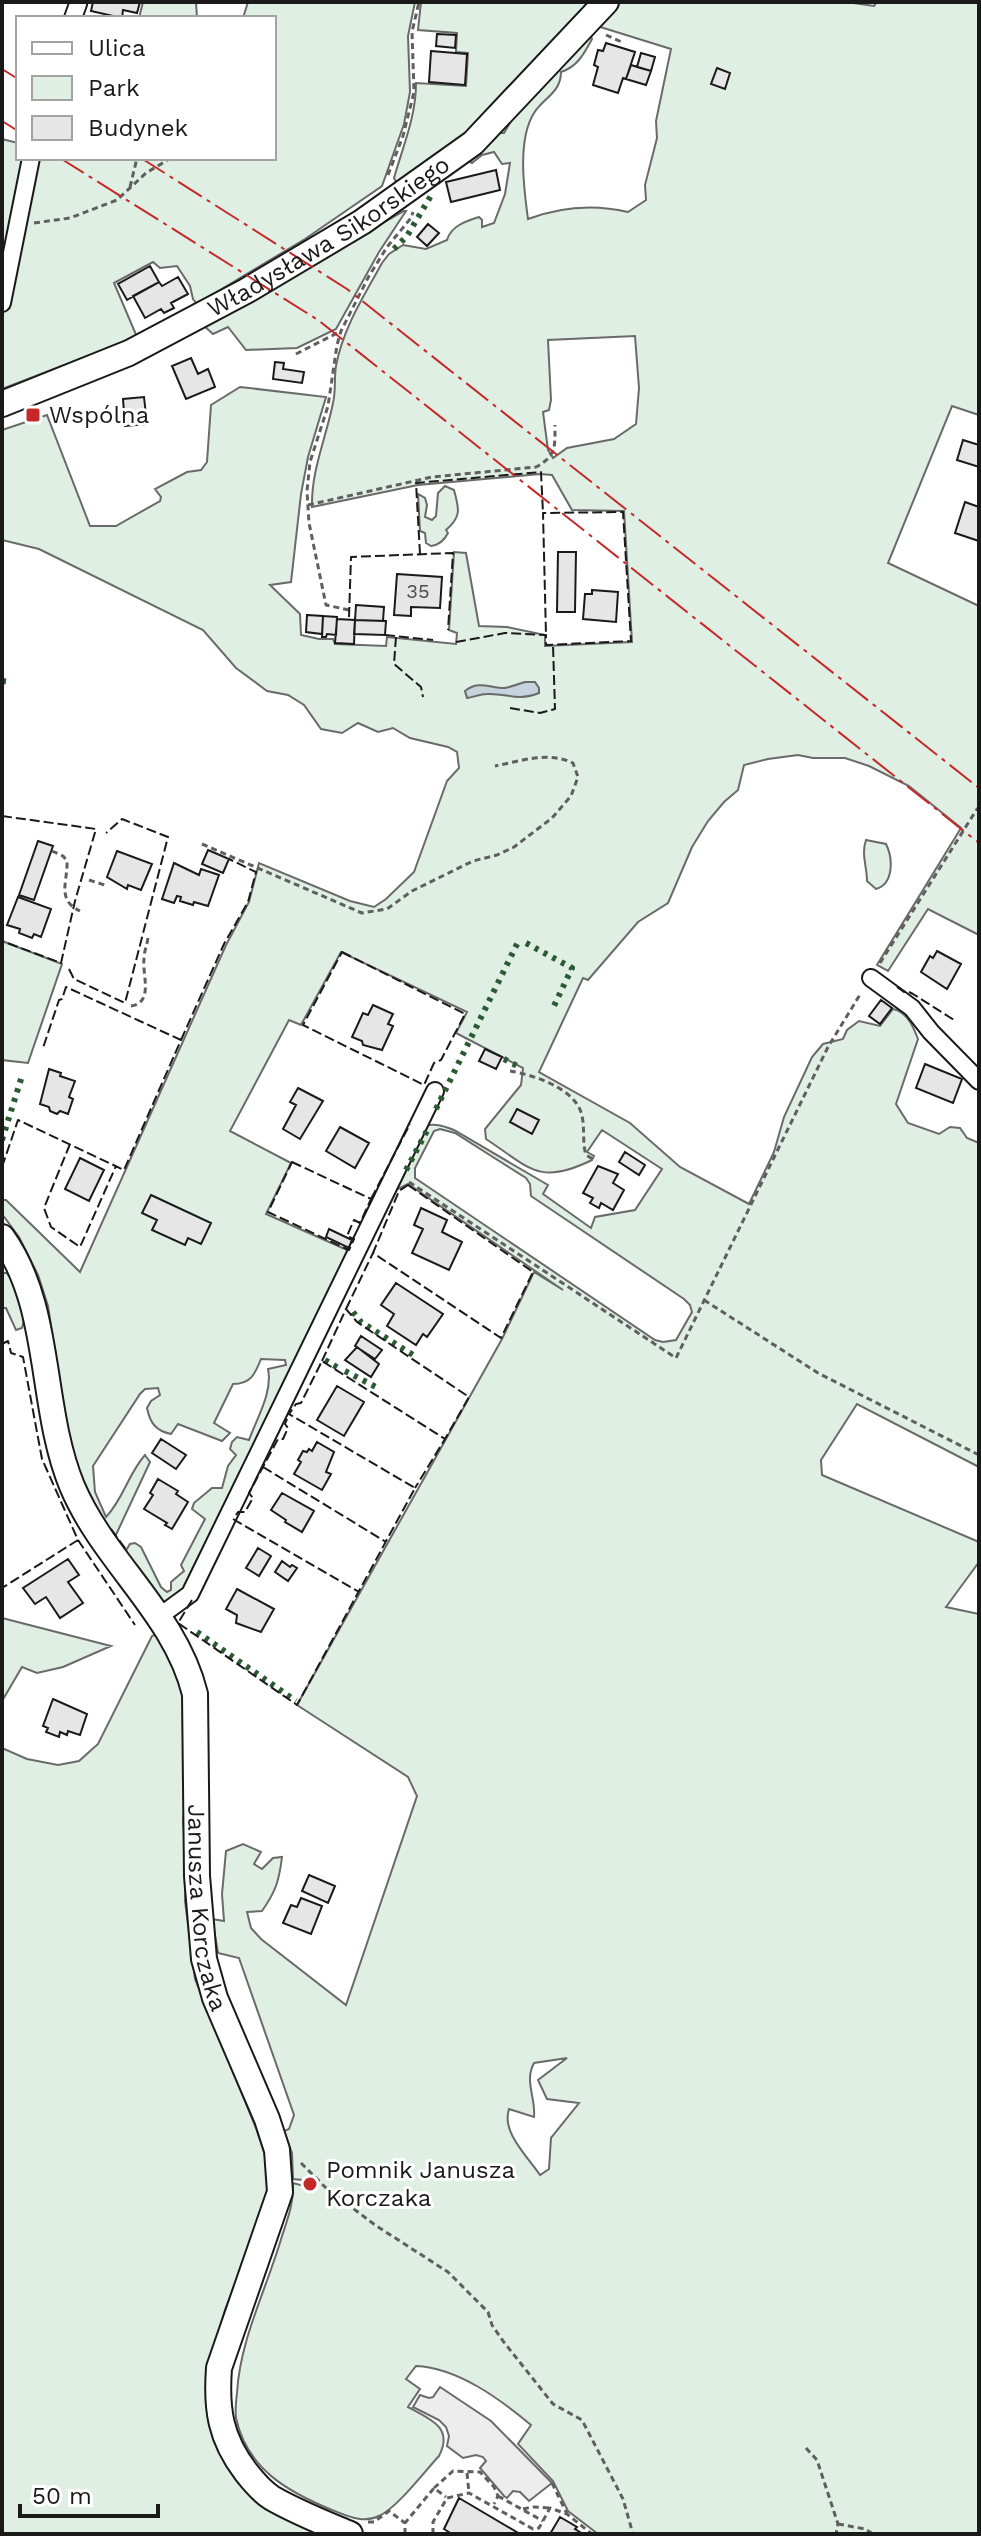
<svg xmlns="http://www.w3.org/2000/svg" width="981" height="2536" viewBox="0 0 981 2536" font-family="'Work Sans',sans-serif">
<rect width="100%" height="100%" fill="#fff"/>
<!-- green -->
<path fill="#e0efe3" stroke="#6a6a6a" stroke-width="2" fill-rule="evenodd" d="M 143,2 L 196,2 L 197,18 L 139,18 Z
M 248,2 L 415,2 L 408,36 L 410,92 L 404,124 L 382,186 L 305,239 L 197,304 L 193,299 L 190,286 L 177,266 L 160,268 L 153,262 L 114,283 L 137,337 L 2,389 L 2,303 L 34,158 L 274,158 L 274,18 L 243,18 Z
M 421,2 L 596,2 L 455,146 L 399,187 L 394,178 C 403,146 416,117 416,83 L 466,86 L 468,53 L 456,52 L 457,33 L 418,30 Z
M 618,2 L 846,2 L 874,6 L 877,2 L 979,2 L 979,415 L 952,406 L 888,563 L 979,606 L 979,935 L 928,909 L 888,971 L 877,965 L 961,828 L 909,786 L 869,766 L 845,758 L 813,758 L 798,755 L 768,759 L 744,765 L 738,790 L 724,802 L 708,821 L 692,847 L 668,903 L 638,922 L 588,980 L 583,978 L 539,1072 L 630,1123 L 680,1167 L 749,1204 L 774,1152 L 784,1117 L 812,1057 L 823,1044 L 843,1039 L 847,1030 L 859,1021 L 880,1026 L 893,1009 C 907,1012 913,1026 918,1039 L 896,1104 L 908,1123 L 939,1134 L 950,1127 L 960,1128 L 967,1138 L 979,1143 L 979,1467 L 857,1404 L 821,1460 L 822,1475 L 979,1542 L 979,1562 L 946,1607 L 979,1614 L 979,2534 L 598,2534 L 568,2511 L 553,2481 L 518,2444 L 531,2425 C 500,2399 458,2368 416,2366 L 406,2379 L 420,2389 L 408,2407 C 430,2419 454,2427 439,2456 C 424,2472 397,2508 379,2516 C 363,2524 348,2516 332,2510 C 288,2492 247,2469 236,2418 C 235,2410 236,2401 237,2393 C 240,2339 267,2288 282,2236 C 288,2218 294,2202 293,2183 L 312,2188 L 313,2181 L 293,2179 L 292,2153 L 284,2131 L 289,2129 L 294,2115 L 239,1958 L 218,1953 L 212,1919 L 224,1921 L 222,1894 L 226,1851 L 243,1844 L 261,1852 L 254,1864 L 262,1869 L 273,1858 L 282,1857 C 279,1881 276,1891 262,1911 L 247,1912 L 251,1928 L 261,1939 L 346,2005 L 417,1796 L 408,1777 L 297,1705 L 502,1339 L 534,1272 L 563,1290 L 408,1184 L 398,1189 L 395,1188 L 425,1126 C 436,1123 443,1126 454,1130 L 548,1185 L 543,1194 L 591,1228 L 595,1217 L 635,1210 L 662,1169 L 602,1130 L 587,1152 L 594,1156 L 592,1160 C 539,1186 530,1168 486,1139 L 485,1129 L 521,1085 L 523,1068 L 456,1033 L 467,1012 L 341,952 L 301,1025 L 289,1020 L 230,1131 L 291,1163 L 266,1214 L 354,1253 L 185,1593 L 166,1603 L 159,1600 L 125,1552 L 130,1544 L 135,1543 L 141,1547 L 161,1587 L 167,1592 L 171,1590 L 171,1582 L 184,1571 L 181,1565 L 205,1519 L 192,1509 L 194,1503 L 212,1488 L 222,1488 L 228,1466 L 236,1455 L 230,1449 L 232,1442 L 237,1437 L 249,1440 C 257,1418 273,1392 268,1369 L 286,1365 L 285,1360 L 261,1359 C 255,1374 251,1384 233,1384 L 214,1423 L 230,1433 L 222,1441 L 178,1424 L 171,1434 C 156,1431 150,1423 147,1408 L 151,1401 L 160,1395 L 158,1388 L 145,1389 L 140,1394 L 93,1466 L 95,1492 L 106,1517 C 124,1498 128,1474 145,1455 L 150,1462 L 114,1539 L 112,1539 L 72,1461 L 48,1306 L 38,1275 L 19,1237 L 2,1214 L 2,1200 L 6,1200 L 80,1272 L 226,945 L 249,902 L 259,863 L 350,901 L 374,907 L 386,899 L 414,872 L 447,781 L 459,768 L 457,752 L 448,747 L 410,738 L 393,728 L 378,732 L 358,723 L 342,733 L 321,729 L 304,705 L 288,695 L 267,691 L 236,668 L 203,630 L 39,549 L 2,540 L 2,430 L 47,415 L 90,526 L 116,526 L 160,501 L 161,497 L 155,489 L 187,472 L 201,470 L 207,462 L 211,405 L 240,387 L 326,397 L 308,457 L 301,494 L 291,582 L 270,585 L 300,614 L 301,635 L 319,639 L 333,639 L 335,644 L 386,646 L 387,637 L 456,644 L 457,633 L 449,630 L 454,552 L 466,553 L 479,626 L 507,627 L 545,635 L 545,646 L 632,642 L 624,511 L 572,510 L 552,475 L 540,474 L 418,485 L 312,507 C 311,471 326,438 333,403 C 336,391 334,378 336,366 C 343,328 364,296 382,263 L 389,254 L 403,245 L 426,249 L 447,240 C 451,226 466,221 479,217 L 482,220 L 482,227 L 494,223 L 505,194 L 510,163 L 502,164 L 494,152 L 482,155 L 472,163 L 464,159 L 494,133 L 504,133 L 517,111 L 590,35 L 592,39 C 584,54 577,67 561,72 C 561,93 543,98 534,113 C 517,140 524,189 528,219 C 560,207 594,204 628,212 L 646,200 L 645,185 L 657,138 L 656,121 L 671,49 L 597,26 ZM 635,336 L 639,388 L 636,424 L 614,439 L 567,448 L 553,458 L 548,450 L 543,412 L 549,410 L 551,400 L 548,340 ZM 440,1129 L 455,1133 L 526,1178 L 530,1184 L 531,1196 L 684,1299 L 690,1305 L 692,1312 L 676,1340 L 663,1342 L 655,1340 L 415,1178 L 415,1168 L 434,1131 ZM 567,2058 L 538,2080 L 547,2099 L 579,2103 L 551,2138 L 549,2169 L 540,2175 C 528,2157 501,2132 509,2109 L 534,2117 C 536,2098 524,2081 534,2063 Z
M 2,139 L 18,143 L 18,158 L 25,158 L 15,195 L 19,206 L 2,268 Z
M 404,211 L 406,211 L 379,252 L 336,329 L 297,348 L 246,350 L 228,327 L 213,334 L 203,325 Z
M 445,486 L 454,490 C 459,509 462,516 446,530 L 448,533 C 444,541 439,545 431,546 L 426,543 L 425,533 L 420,531 L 418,494 L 425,498 L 427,505 L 425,517 L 432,520 L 436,516 L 438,493 Z
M 866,840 L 886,844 C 893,858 894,884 876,889 L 867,881 C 867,867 861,854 866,840 Z
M 2,941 L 62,964 L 28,1063 L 2,1060 Z
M 2,1273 L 7,1273 C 17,1285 28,1314 22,1328 L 16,1330 L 6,1308 L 2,1308 Z
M 2,1618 L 111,1646 L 63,1667 L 37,1673 L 22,1667 L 2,1701 Z
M 161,1632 L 176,1668 L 184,1703 L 190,1758 L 183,1821 L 186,1857 L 185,1901 L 195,1979 L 256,2128 L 268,2164 L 267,2200 L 225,2310 L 213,2351 L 213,2432 L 329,2534 L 2,2534 L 2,1748 L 27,1759 L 58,1765 L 79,1761 L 98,1744 L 152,1636 Z"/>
<!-- parking -->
<path fill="#ededed" stroke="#6a6a6a" stroke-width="2" d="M 440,2387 L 491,2421 L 552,2483 L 529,2501 L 520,2492 L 513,2491 L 507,2498 L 504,2496 L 480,2468 L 486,2461 L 483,2457 L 476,2455 L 463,2458 L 447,2446 L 449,2436 L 446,2427 L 439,2420 L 413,2407 L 420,2395 L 429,2398 L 433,2397 Z"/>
<!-- water -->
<path fill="#c6d2dc" stroke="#6a6a6a" stroke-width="2" d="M 525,682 L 535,682 L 539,688 L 539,693 C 516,702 508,693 487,694 C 480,694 474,697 467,698 L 465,691 C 479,680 489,688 505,688 C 511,687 518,684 525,682 Z"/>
<!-- building -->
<path fill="#e6e6e6" stroke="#1a1a1a" stroke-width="2" d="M 93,2 L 140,2 L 137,13 L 123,10 L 122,18 L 91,11 Z
M 437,34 L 456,35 L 455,48 L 436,46 Z
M 606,43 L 635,52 L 626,79 L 623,78 L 618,93 L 593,85 L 598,67 L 594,65 L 598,50 L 603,51 Z
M 431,51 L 467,54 L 465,85 L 429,82 Z
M 641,53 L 655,57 L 651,71 L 637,67 Z
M 631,65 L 651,71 L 646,85 L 626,79 Z
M 717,68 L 730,73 L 725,89 L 711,84 Z
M 496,170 L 500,190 L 451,202 L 446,182 Z
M 428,224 L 439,233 L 427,246 L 417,237 Z
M 150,266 L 159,282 L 127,300 L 118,284 Z
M 178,277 L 188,294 L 171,303 L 174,308 L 164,313 L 161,309 L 145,318 L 133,296 L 159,282 L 162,286 Z
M 191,358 L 198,374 L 208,369 L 215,387 L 186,399 L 172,366 Z
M 275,362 L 284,363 L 283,369 L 304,372 L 302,383 L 273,379 Z
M 144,397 L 147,424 L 125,426 L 123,399 Z
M 963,440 L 979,445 L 979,467 L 957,460 Z
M 965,502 L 979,507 L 979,541 L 955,533 Z
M 558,552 L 576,552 L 575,612 L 557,612 Z
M 397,574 L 442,577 L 440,608 L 411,607 L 411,616 L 394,615 Z
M 592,590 L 618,592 L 616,622 L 583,619 L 585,594 L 592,594 Z
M 356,605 L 384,607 L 383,621 L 355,620 Z
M 307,615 L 323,616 L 322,634 L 306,632 Z
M 323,616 L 337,617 L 336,635 L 327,634 L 326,637 L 322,637 Z
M 337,619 L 355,620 L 354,644 L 335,643 Z
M 355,620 L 386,621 L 385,635 L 354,634 Z
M 38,841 L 53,846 L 34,900 L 19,895 Z
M 208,850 L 229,859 L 223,873 L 202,864 Z
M 117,851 L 152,864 L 141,890 L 128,885 L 127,889 L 107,877 Z
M 174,863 L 199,875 L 201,869 L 219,875 L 208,906 L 194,902 L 193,905 L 180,901 L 181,897 L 177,896 L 174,903 L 162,899 Z
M 18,897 L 51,909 L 41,937 L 34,934 L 32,938 L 19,933 L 20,929 L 7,925 Z
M 937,951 L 961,964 L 947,989 L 921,972 L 930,956 L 933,958 Z
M 881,1000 L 892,1008 L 880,1024 L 869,1016 Z
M 373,1005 L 393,1014 L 388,1024 L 393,1026 L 382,1050 L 363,1045 L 362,1041 L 352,1037 L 363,1013 L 368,1015 Z
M 485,1049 L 502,1057 L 496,1069 L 479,1061 Z
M 925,1064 L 962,1079 L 953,1103 L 916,1088 Z
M 49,1069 L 61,1073 L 60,1076 L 75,1081 L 69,1097 L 73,1099 L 68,1114 L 60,1111 L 57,1114 L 50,1111 L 49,1107 L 40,1104 Z
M 298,1088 L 323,1101 L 300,1139 L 283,1129 L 296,1105 L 290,1102 Z
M 517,1109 L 539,1120 L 532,1134 L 510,1122 Z
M 340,1127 L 369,1143 L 355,1168 L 326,1151 Z
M 625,1152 L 645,1165 L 639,1175 L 619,1162 Z
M 80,1158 L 104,1170 L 89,1201 L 65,1189 Z
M 598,1166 L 618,1174 L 613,1183 L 624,1190 L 613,1210 L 601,1203 L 599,1208 L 590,1203 L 593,1198 L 583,1193 Z
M 151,1195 L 211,1223 L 201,1244 L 188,1238 L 185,1245 L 152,1230 L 157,1220 L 142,1213 Z
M 421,1208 L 447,1220 L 442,1232 L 462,1242 L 449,1270 L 412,1253 L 423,1229 L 414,1225 Z
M 329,1229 L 352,1240 L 349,1248 L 326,1237 Z
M 396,1283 L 443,1314 L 427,1337 L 423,1334 L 416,1345 L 387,1326 L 394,1314 L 381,1305 Z
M 361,1336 L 382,1350 L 375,1359 L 355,1346 Z
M 357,1347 L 379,1364 L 371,1377 L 345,1360 Z
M 337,1386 L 364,1402 L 344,1436 L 317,1420 Z
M 161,1439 L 186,1455 L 176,1469 L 152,1453 Z
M 317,1442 L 334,1452 L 326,1472 L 331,1474 L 322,1490 L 294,1474 L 301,1462 L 298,1460 L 303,1451 L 307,1452 L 309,1449 L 312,1451 Z
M 158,1479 L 178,1491 L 176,1494 L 188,1502 L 172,1529 L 165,1525 L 167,1523 L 144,1509 L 153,1495 L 150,1493 Z
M 282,1493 L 314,1511 L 302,1532 L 285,1522 L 286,1520 L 271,1510 Z
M 258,1548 L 271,1556 L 259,1576 L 246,1568 Z
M 68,1559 L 79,1575 L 68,1582 L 83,1603 L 60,1618 L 46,1597 L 35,1604 L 23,1588 Z
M 282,1561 L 290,1567 L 292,1565 L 297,1568 L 288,1581 L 275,1572 Z
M 237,1589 L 274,1609 L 261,1632 L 236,1623 L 237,1615 L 226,1609 Z
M 53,1699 L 87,1714 L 80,1735 L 68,1731 L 67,1735 L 60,1732 L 59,1737 L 46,1732 L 48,1728 L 43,1726 Z
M 309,1875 L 335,1886 L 328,1903 L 302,1891 Z
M 301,1898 L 322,1906 L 311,1934 L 283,1923 L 291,1905 L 297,1907 Z
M 459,2498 L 520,2534 L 452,2534 L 444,2529 Z
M 560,2517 L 577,2527 L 575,2529 L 583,2534 L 550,2534 Z"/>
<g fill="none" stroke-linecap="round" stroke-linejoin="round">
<!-- street casing -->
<g stroke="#1a1a1a" stroke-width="20">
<path id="street" d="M 73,18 L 78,4
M 2,303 L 31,158
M 871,978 L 912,1008 L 931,1032 L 979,1081
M 160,1616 L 190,1594 L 435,1091"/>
</g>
<!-- secondary casing -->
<g stroke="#1a1a1a" stroke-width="28">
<g id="secondary">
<path id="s1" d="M 2,404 L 129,353 L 246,291 L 362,222 L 473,143 L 606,2"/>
<path id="s2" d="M 2,1237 C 53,1308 39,1406 72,1486 C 104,1562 175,1613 195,1694 L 197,1876 L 204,1959 L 215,1998 L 267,2119 L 277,2150 L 280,2192 L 219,2368 C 216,2409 220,2438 246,2472 C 253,2481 261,2491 272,2498 C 296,2512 324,2523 350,2534"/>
</g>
</g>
<!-- path -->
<path stroke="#5f5f5f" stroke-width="3" stroke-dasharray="6 4" stroke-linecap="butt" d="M 606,35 L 624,43
M 388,175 L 403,136 L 414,92 L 412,32 L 419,2
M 130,187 L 137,158
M 34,223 L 70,218 L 117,200 L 146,173 L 171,158
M 296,354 L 341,331
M 308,505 L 432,477 L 536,467 C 556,456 555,448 555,425
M 349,610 L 326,605 L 309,523 L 307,491 L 310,462 L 328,406 L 337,345 L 341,331 L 369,276 L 387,247 L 411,218 L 413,212
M 202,844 L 362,913 L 387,909 L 412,891 L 473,861 L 497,855 L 514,847 L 552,818 L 571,796 L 578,777 L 573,763 C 548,751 521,761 495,766
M 52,851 L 63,856 L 67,861 C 68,881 56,900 80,911
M 89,880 L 108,886
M 880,963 L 977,809 L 979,809
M 131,1006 C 154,1003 142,974 144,959 C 144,952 147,945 148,938
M 510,1071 C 534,1075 577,1089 582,1116 C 585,1129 582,1142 586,1155 L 596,1161
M 409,1182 L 676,1358 L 828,1047 L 861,993
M 704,1300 L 818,1373 L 979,1455
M 301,2163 L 325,2187 L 375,2225 L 448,2272 L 488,2312 L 492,2325 L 503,2341 L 553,2404 L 582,2420 L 623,2499 L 633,2534
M 806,2448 L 817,2460 L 838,2524 L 836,2534
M 467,2473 L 469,2493
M 552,2483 L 567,2514
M 434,2488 L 453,2471 L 480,2472 L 494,2487 L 498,2496 L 494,2504
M 498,2496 L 543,2521
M 523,2509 L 533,2507 L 550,2508
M 368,2522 L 374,2522 L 389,2511 L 405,2523
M 838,2524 L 865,2529 L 873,2534
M 405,2534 L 405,2523 L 434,2488 L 446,2497
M 433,2534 L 433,2522 L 447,2498 L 469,2493 L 533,2529 L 539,2528 L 550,2508 L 567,2514 L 592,2534"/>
<!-- street -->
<use href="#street" stroke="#fff" stroke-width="16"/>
<!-- secondary -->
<use href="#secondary" stroke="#fff" stroke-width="24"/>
<!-- hedge -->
<path stroke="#2b5a34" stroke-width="6" stroke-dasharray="4 6" stroke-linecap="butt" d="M 394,249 L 407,236 L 432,194
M 2,681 L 9,682
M 526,943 L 572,968 L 553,1008
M 504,1059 L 519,1067
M 436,1109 L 519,940
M 2,1140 L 22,1076
M 406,1170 L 429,1127
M 353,1312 L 361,1322 L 413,1355
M 325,1360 L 340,1369
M 345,1371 L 378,1388
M 197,1632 L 296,1701"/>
<!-- fence -->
<path stroke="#1a1a1a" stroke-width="2" stroke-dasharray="10 4" stroke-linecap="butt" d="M 420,554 L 416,483 L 541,472 L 543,513
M 349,617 L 351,557 L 453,553 L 448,630
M 385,635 L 433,640
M 396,637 L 394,664 L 421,687 L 423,697
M 456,642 L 505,633 L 546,635 L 546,645 L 631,641 L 623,512 L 543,513 L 546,635
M 510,708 L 540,713 L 555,709 L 553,645
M 2,816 L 96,829 L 75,901 L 61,963 L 2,941
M 342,952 L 465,1014 L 441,1060 L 434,1063 L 424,1085 L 303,1025 Z
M 69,969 L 74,979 L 125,1003 L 168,837 L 122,819 L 106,833
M 897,987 L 904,992 L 907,991 L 913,994 L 954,1020
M 181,1040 L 224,944 L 248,902 L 256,872 L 229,859
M 70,1144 L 44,1208 L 51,1227 L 80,1247 L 116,1166
M 292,1162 L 371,1199 L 360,1223 L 354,1220 L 347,1236 L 354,1239 L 349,1250 L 268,1212 Z
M 2,1167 L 18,1120 L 124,1170 L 181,1040 L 66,987 L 62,999 L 59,1000 L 43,1048
M 408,1185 L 533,1272 L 501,1338 L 373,1253 L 399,1191 Z
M 371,1199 L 410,1124
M 346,1309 L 373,1253
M 2,1344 L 8,1341 L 11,1353 L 23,1357 L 42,1459 L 78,1540 L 2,1588
M 322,1361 L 346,1309 L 357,1322 L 469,1397 L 445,1439
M 263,1467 L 386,1542
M 236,1515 L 238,1512 L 245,1512 L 253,1498 L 249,1493 L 278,1439 L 283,1439 L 288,1428 L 285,1424 L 289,1414
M 233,1519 L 359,1592
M 111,1529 L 127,1551
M 78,1540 L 135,1625
M 192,1600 L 178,1623 L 297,1705 L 415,1488 L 289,1414 L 296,1404 L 301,1403 L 322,1361 L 445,1439 L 415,1488"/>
<!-- power -->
<path stroke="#c62828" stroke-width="2" stroke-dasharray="28 6 4 6" stroke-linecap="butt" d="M 2,69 L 18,79
M 2,121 L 18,131
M 60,158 L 318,320 L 979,843
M 141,158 L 347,289 L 979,788"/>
</g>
<!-- markers -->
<g fill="#c62828" stroke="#fff" stroke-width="3">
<rect x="25" y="407" width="16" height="16" rx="4"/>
<circle cx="310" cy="2184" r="8"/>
</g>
<g text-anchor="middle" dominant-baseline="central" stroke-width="6" stroke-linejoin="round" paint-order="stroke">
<!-- number labels -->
<g font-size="20" fill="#4d4d4d">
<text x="418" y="591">35</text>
</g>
<!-- street labels -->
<g font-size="24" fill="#1a1a1a" stroke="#fff">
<text stroke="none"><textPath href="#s1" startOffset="368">Władysława Sikorskiego</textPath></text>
<text stroke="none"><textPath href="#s2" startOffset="718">Janusza Korczaka</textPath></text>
</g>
<!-- poi labels -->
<g font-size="24" fill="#1a1a1a" stroke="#fff" text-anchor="start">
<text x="49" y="415">Wspólna</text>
<text x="326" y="2170">Pomnik Janusza<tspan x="326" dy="28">Korczaka</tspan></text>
</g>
</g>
<!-- border -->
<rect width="981" height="2536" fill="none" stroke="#1a1a1a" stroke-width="8"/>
<!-- legend -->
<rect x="16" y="16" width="260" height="144" fill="#ffffff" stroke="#a3a3a3" stroke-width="2"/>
<rect x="32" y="42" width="40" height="12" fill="#ffffff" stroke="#a3a3a3" stroke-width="2"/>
<text x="88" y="56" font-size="24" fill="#1a1a1a">Ulica</text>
<rect x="32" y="76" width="40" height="24" fill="#e0efe3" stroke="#a3a3a3" stroke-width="2"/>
<text x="88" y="96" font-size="24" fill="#1a1a1a">Park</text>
<rect x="32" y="116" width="40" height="24" fill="#e6e6e6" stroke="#a3a3a3" stroke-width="2"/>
<text x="88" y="136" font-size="24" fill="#1a1a1a">Budynek</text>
<!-- scale -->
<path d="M20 2504v12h138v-12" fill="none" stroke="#1a1a1a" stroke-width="4"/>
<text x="32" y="2504" font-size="24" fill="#1a1a1a" stroke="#ffffff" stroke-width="6" paint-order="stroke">50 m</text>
</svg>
